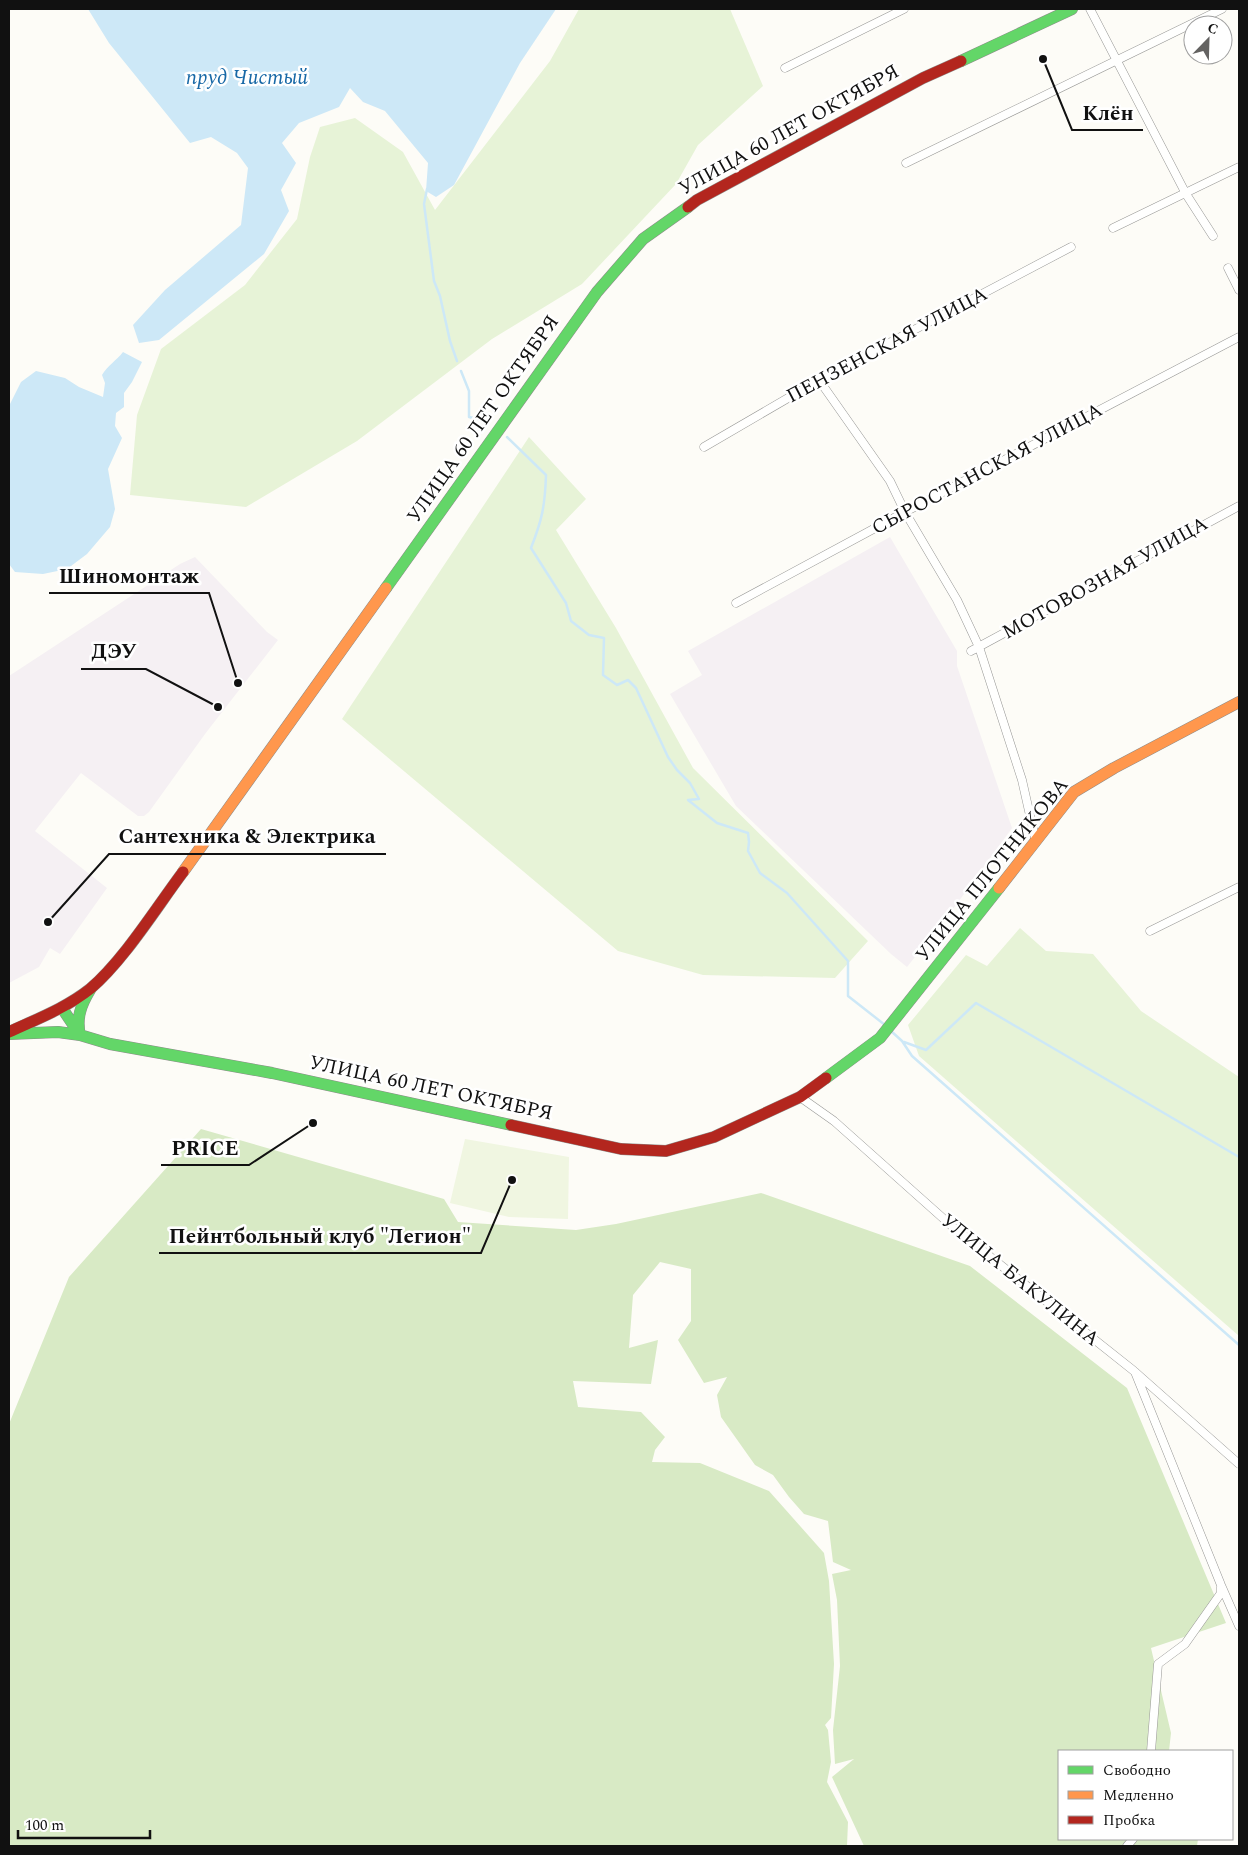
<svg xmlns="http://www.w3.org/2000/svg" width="1248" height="1855" viewBox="0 0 1248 1855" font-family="Spectral,serif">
<rect width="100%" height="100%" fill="#fdfcf7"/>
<!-- industrial -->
<path fill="#f5f0f3" d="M 890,537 L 957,651 L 957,666 L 1012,828 L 956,905 L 907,967 L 891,954 L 736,806 L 670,694 L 702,675 L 688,651 Z
M 195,557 L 267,632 L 278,640 L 205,734 L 149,812 L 144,816 L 138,816 L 81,773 L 35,831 L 107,888 L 60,954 L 50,948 L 39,967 L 9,983 L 9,676 L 180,564 Z"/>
<!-- green -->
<path fill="#e7f3d7" d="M 579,9 L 730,9 L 763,86 L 698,145 L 676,184 L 582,284 L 492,339 L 357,441 L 246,507 L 130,495 L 137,415 L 161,349 L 245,285 L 297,219 L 310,157 L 320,127 L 355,118 L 403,152 L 435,210 L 550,61 Z
M 529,437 L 586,499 L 556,530 L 616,628 L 693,768 L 868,941 L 835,978 L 703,975 L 618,951 L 342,719 Z
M 1020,928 L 1046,951 L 1093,954 L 1141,1011 L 1239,1077 L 1239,1336 L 919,1056 L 908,1025 L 966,955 L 987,966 Z"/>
<!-- forest -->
<path fill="#d8eac5" d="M 201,1129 L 444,1199 L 458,1222 L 576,1230 L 616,1224 L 761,1193 L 970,1266 L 1127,1388 L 1226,1623 L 1151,1648 L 1171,1733 L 1169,1751 L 1059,1751 L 1059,1839 L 1198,1839 L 1197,1846 L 864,1846 L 832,1777 L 854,1759 L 835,1764 L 833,1730 L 840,1666 L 837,1600 L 832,1574 L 851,1570 L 833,1562 L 828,1521 L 804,1514 L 789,1497 L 773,1475 L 755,1465 L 721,1417 L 717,1395 L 727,1377 L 704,1383 L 678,1340 L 691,1321 L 691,1269 L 660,1262 L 633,1295 L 629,1348 L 658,1340 L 651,1384 L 573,1381 L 578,1407 L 641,1412 L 665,1437 L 655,1450 L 652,1462 L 700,1463 L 769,1491 L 824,1553 L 829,1581 L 834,1664 L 831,1718 L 825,1725 L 828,1730 L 831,1762 L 827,1782 L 848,1822 L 847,1846 L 9,1846 L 9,1424 L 69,1277 Z"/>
<!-- pitch -->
<path fill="#f0f6e1" d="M 465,1139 L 569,1157 L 568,1219 L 509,1217 L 450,1203 Z"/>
<!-- water -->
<path fill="#cde8f7" d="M 88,9 L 556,9 L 520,63 L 454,185 L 436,197 L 426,191 L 428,163 L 385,111 L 363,102 L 350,88 L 339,107 L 299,123 L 282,143 L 296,163 L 281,190 L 289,211 L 264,254 L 159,340 L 139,343 L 133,325 L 165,290 L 241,225 L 248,168 L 237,153 L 211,137 L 190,143 L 109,43 Z
M 123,352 L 142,362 L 132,382 L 124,393 L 124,407 L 116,413 L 115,426 L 122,438 L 108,469 L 115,509 L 110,527 L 87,554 L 67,569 L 43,574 L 15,572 L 9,564 L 9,406 L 21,382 L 36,371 L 65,378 L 79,387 L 103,397 L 105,383 L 102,375 C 108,365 116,361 123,352 Z"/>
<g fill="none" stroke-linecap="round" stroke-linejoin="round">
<!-- stream -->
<path stroke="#cde8f7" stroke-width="2.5" d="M 427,189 L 424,204 L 434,281 L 440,296 L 450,341 L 457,361
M 461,371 L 469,391 L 469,417 L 486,421
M 507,437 L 546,475 C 545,506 542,520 531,548 L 566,603 L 571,621 L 589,635 L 604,638 L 603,675 L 617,685 L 628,680 L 636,688 L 668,757 L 677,770 L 690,783 L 699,799 L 688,800 L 717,823 L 748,833 L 749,842 L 748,851 L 760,873 L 787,893 L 848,961 L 848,996 L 885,1025
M 891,1031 L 902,1041 L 912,1056 L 1239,1345
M 904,1042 L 926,1050 L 976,1003 L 1239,1157"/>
<!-- street casing -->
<g stroke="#979795" stroke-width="9">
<path id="street" d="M 1090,9 L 1186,194 L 1213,236
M 785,68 L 904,9
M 906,163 L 1222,9
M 1113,228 L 1239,167
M 1228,268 L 1239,290
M 819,380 L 890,481 L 905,512 L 957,600 L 979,647 L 1022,780 L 1036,842
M 704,447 L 819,380 L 1071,247
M 736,603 L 905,512 L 1239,337
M 971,651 L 1239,506
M 1150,931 L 1239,887
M 800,1097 L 834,1121 L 954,1228 L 1134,1371 L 1239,1464
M 1135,1372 L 1221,1585 L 1239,1626
M 1151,1751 L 1158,1664 L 1185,1644 L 1221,1593 L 1221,1587
M 1127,1846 L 1133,1839"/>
</g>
<!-- fast casing -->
<g stroke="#8e8d8b" stroke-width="12">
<path id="fast" d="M 961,61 L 1072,9
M 386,588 L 597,292 L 643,239 L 688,207
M 62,1008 L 80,1035 L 110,1044 L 272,1073 L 511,1125
M 9,1034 L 58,1032 L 80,1035 C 76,1018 81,1005 90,990
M 826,1078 L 880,1038 L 999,888"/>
</g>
<!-- slow casing -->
<g stroke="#8e8d8b" stroke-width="12">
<path id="slow" d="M 183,872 L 386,588
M 999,888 L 1074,792 L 1114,768 L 1239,702"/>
</g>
<!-- jam casing -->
<g stroke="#8e8d8b" stroke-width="12">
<path id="jam" d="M 688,207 L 697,200 L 923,78 L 961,61
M 9,1032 C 37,1019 66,1008 90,989 C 124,960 156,908 183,872
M 511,1125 L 621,1149 L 666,1151 L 714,1137 L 800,1097 L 826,1078"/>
</g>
<!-- street -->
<use href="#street" stroke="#fffffe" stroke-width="8"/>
<!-- fast -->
<use href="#fast" stroke="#63d668" stroke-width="11"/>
<!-- slow -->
<use href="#slow" stroke="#ff974d" stroke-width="11"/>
<!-- jam -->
<use href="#jam" stroke="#b3261e" stroke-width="11"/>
</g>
<g text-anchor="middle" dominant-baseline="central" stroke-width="5" stroke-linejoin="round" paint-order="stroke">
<!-- street labels -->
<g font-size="20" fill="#111" stroke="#fff">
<text transform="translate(789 130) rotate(-29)">УЛИЦА 60 ЛЕТ ОКТЯБРЯ</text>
<text transform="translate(887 345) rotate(-28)">ПЕНЗЕНСКАЯ УЛИЦА</text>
<text transform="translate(483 419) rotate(-55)">УЛИЦА 60 ЛЕТ ОКТЯБРЯ</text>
<text transform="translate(987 469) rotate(-28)">СЫРОСТАНСКАЯ УЛИЦА</text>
<text transform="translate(1105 578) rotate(-29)">МОТОВОЗНАЯ УЛИЦА</text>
<text transform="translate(992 870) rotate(-51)">УЛИЦА ПЛОТНИКОВА</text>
<text transform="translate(431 1088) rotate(12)">УЛИЦА 60 ЛЕТ ОКТЯБРЯ</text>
<text transform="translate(1020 1280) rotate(39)">УЛИЦА БАКУЛИНА</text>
</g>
<!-- water labels -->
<g font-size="21" font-style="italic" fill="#1768a6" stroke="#fff">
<text x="247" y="78">пруд Чистый</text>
</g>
</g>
<!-- callouts -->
<path fill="none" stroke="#111" stroke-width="2" d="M1043 59L1072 130H1143M238 683L209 593H49M218 707L146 669H81M48 922L109 854H386M313 1123L249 1165H161M512 1180L481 1253H159"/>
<g fill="#111" stroke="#fff" stroke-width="2">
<circle cx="1043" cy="59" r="5"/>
<circle cx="238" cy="683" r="5"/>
<circle cx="218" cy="707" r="5"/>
<circle cx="48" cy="922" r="5"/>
<circle cx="313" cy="1123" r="5"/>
<circle cx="512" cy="1180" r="5"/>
</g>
<g font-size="21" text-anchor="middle" font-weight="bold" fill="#111" stroke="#fff" stroke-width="5" stroke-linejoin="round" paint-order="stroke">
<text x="1108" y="120">Клён</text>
<text x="129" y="583">Шиномонтаж</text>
<text x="114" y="658">ДЭУ</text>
<text x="247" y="843">Сантехника &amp; Электрика</text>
<text x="205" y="1155">PRICE</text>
<text x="320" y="1243">Пейнтбольный клуб "Легион"</text>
</g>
<!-- border -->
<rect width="1248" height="1855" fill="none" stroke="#111111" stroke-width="20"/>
<!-- legend -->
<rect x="1058" y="1750" width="175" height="90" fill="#ffffff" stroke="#a0a0a0"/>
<rect x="1068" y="1766" width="25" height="8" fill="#63d668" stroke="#a0a0a0"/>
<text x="1103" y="1775" font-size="15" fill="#111111">Свободно</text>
<rect x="1068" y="1791" width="25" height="8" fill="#ff974d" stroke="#a0a0a0"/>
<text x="1103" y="1800" font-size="15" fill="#111111">Медленно</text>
<rect x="1068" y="1816" width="25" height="8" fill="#b3261e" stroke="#a0a0a0"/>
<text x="1103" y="1825" font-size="15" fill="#111111">Пробка</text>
<!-- north arrow -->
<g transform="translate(1208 40) rotate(23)"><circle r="24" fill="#ffffff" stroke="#a0a0a0"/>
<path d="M0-4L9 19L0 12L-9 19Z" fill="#646362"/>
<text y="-8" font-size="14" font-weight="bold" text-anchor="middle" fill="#111111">С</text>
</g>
<!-- scale -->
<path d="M18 1830v8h132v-8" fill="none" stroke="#111111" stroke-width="2.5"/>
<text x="25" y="1830" font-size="15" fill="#111111" stroke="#ffffff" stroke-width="4" paint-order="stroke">100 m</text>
</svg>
